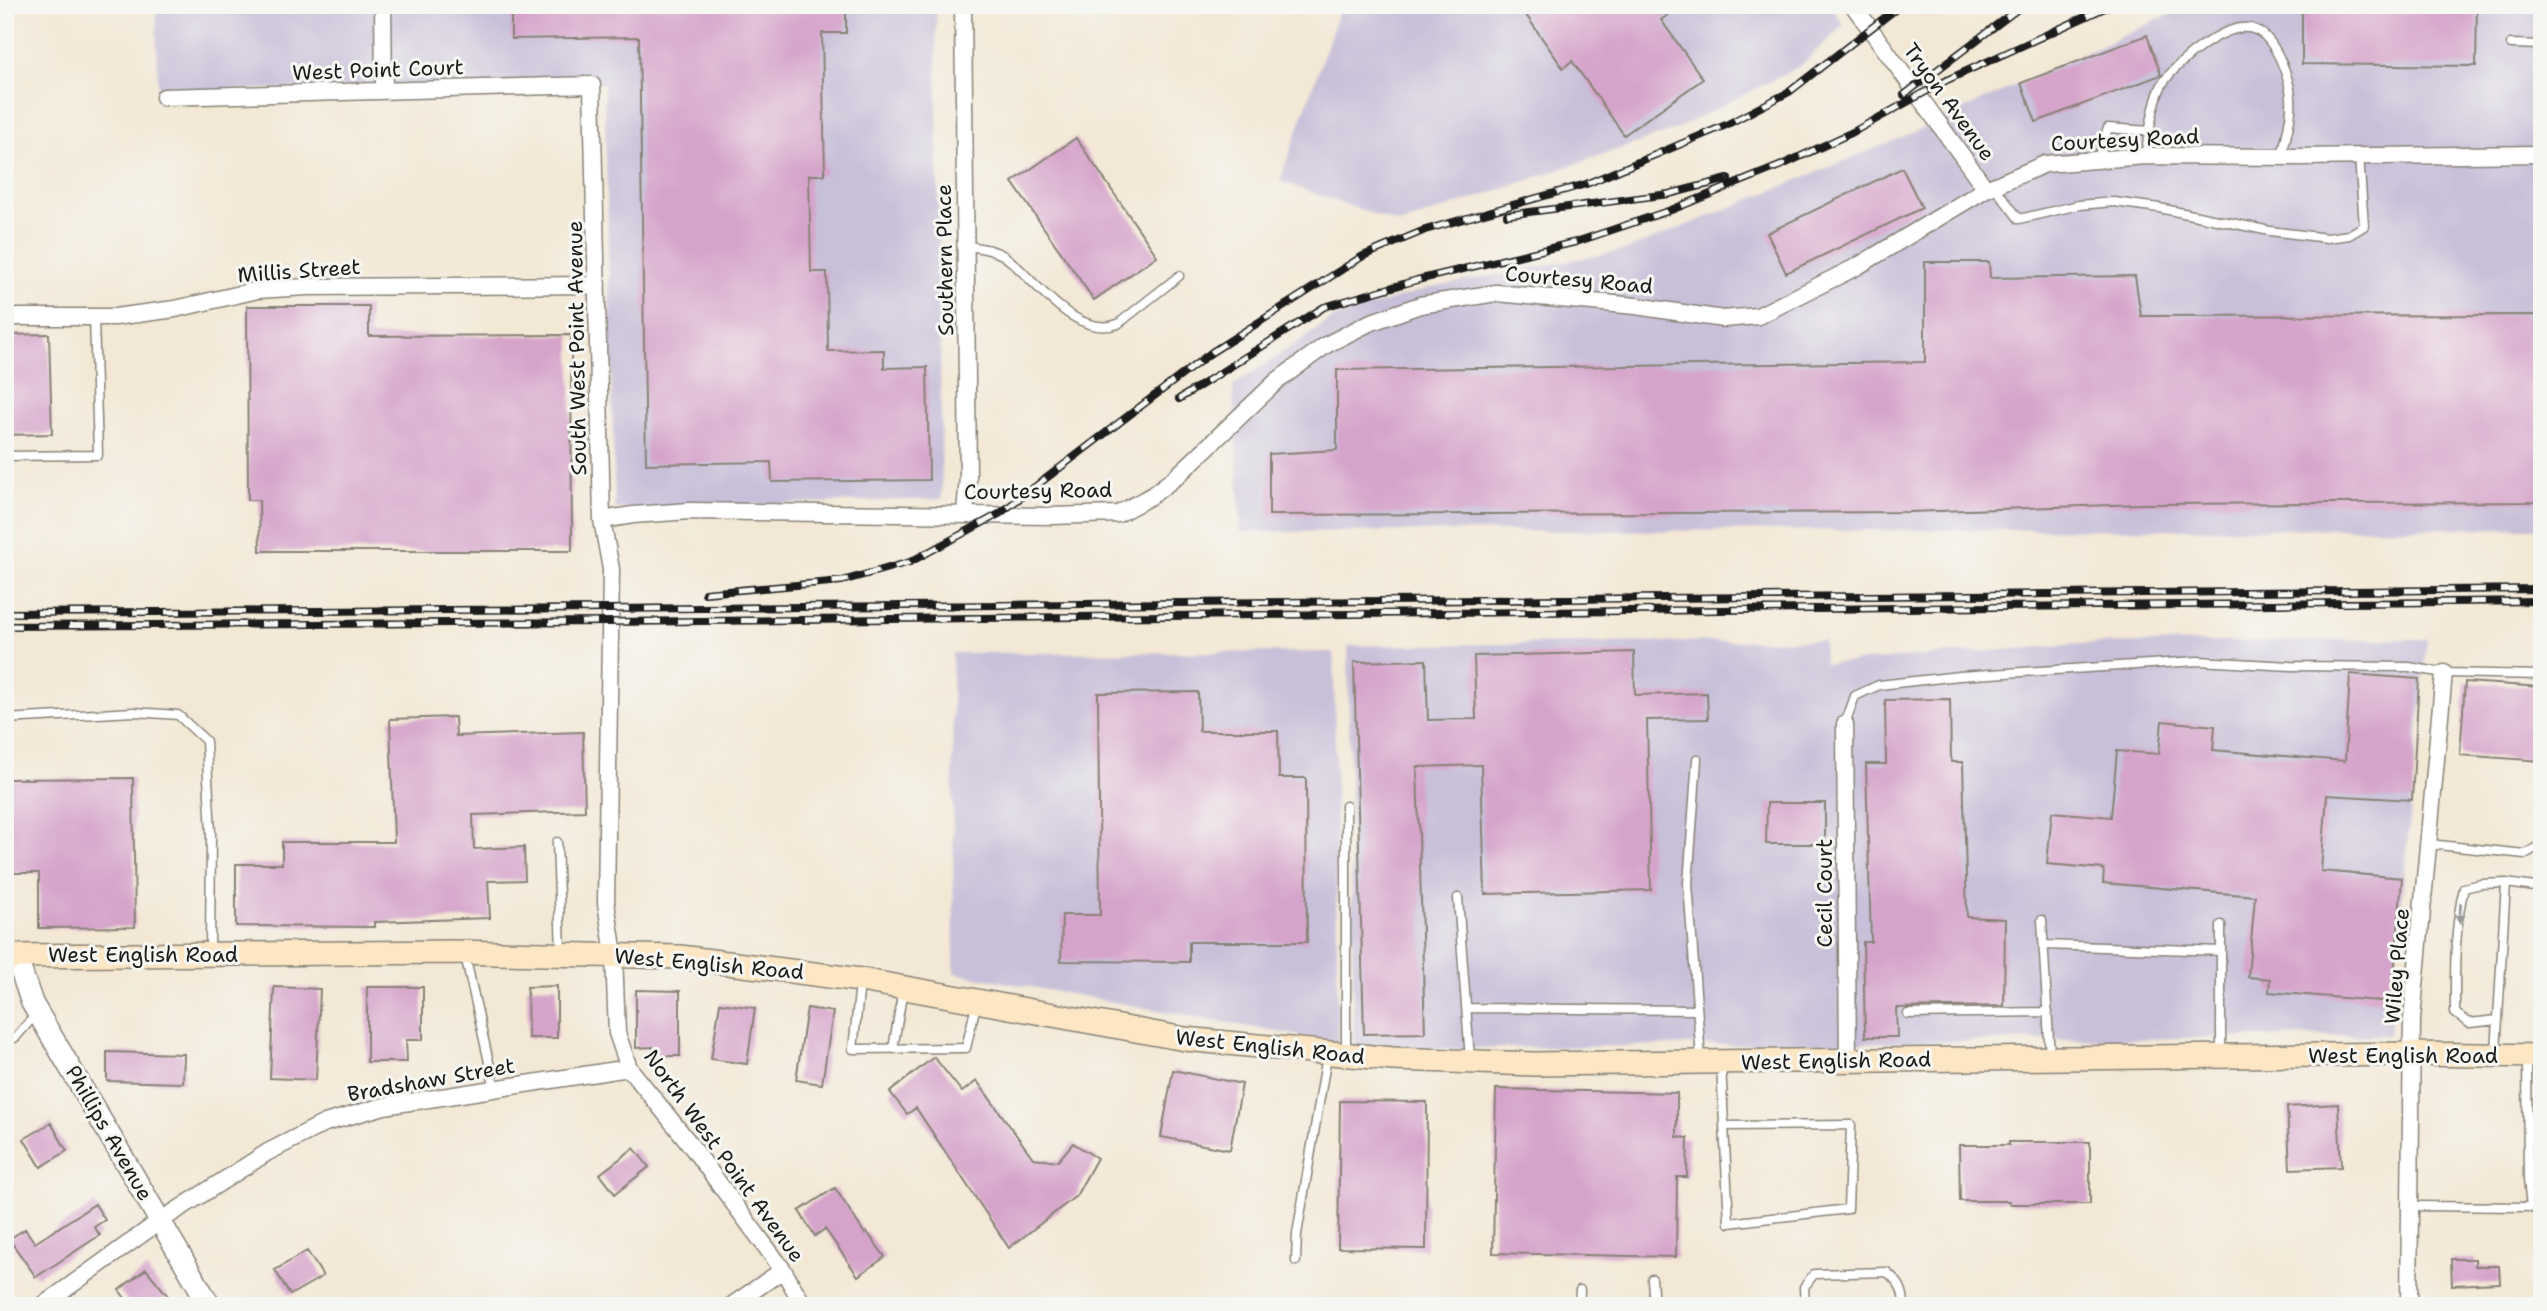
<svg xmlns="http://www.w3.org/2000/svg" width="2547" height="1311" viewBox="0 0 2547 1311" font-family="'Shantell Sans',sans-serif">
<rect width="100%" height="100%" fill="#f6f6f2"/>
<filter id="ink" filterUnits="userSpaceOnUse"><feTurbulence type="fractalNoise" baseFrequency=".0143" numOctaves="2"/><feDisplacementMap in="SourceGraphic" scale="14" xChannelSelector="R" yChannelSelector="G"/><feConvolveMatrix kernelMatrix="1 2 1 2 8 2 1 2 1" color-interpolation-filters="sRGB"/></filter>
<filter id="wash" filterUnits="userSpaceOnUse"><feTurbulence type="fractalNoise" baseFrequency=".00686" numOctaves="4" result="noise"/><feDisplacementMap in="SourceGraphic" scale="28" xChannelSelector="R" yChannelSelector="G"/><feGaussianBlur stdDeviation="1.57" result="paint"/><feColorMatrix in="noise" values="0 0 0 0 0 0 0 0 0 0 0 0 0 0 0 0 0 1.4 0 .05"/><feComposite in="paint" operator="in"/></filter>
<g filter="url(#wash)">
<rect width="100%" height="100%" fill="#f3e8d5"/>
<!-- industrial -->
<path fill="#c8bfd8" d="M 156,5 L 936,5 L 942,499 L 615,509 L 604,83 L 158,91 Z
M 1341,5 L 1830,5 L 1844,25 L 1800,66 L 1675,130 L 1400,224 L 1280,181 Z
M 2190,5 L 2542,5 L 2542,528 L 1241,532 L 1233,386 L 1332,319 L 1429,288 L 1626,250 L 1903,137 Z
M 2427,639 L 2389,1035 L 1354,1050 L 1348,646 L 1823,640 L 1824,664 L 2081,644 Z
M 1334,652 L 1338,1043 L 954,973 L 952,653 Z"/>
<g id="blocks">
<!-- building -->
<path fill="#d6a4ca" d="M 511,5 L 846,5 L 846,33 L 822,33 L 825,175 L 809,175 L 811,272 L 827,272 L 828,351 L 884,350 L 884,368 L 927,367 L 929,480 L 772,482 L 771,462 L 646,464 L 639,37 L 511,39 Z
M 1519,5 L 1682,5 L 1661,20 L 1703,79 L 1624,135 L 1572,61 L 1563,68 Z
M 2302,5 L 2477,5 L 2476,66 L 2302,64 Z
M 2147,35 L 2161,75 L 2036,122 L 2021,83 Z
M 1076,138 L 1157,256 L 1094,300 L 1012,182 Z
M 1902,168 L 1922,208 L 1786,273 L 1767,233 Z
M 1925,262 L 1989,262 L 1990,278 L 2135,276 L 2141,316 L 2542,315 L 2542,502 L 2142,504 L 1909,512 L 1269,515 L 1269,454 L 1337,450 L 1337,370 L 1925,362 Z
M 247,306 L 369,306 L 369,336 L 571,335 L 572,551 L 260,551 L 259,500 L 248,500 Z
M 49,334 L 52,434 L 5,435 L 5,335 Z
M 1634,652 L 1635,695 L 1707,693 L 1708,719 L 1647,720 L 1651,890 L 1485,894 L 1481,765 L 1417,767 L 1425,1033 L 1364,1034 L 1354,662 L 1426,660 L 1428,720 L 1476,719 L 1474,656 Z
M 2350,674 L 2419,679 L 2412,800 L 2327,795 L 2321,871 L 2402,878 L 2392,1002 L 2269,992 L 2270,979 L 2248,977 L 2255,896 L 2103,883 L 2104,869 L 2047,864 L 2052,812 L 2111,817 L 2117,751 L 2159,754 L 2162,721 L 2215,726 L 2213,750 L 2345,761 Z
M 2465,682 L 2542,687 L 2542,761 L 2460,755 Z
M 1198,692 L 1199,731 L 1278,731 L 1279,778 L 1306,778 L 1307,942 L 1189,942 L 1189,962 L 1061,961 L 1062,915 L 1100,915 L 1098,693 Z
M 1950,699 L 1951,762 L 1963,762 L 1967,917 L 2005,919 L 2004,1006 L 1896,1008 L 1897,1037 L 1865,1037 L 1863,942 L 1871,942 L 1866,764 L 1886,764 L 1885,700 Z
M 455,717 L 456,736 L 583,732 L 585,811 L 473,815 L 474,849 L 524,847 L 525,880 L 488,881 L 490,918 L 374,922 L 374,927 L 236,926 L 236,864 L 282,864 L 282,842 L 394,842 L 390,719 Z
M 133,778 L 135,927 L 39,928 L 39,873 L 5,873 L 5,779 Z
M 1767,803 L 1825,803 L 1825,844 L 1766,844 Z
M 557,986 L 557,1038 L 528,1038 L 527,987 Z
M 274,987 L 320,989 L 316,1080 L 270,1078 Z
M 367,987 L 423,987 L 423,1040 L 406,1040 L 407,1062 L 367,1062 Z
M 636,990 L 680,991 L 680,1056 L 653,1056 L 653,1047 L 636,1048 Z
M 720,1003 L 755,1008 L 747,1064 L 711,1059 Z
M 807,1008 L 833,1012 L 822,1084 L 796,1080 Z
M 107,1052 L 184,1054 L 183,1083 L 107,1081 Z
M 934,1057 L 962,1092 L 977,1081 L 1033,1158 L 1058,1161 L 1073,1143 L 1097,1158 L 1076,1196 L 1009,1248 L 916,1108 L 907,1114 L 890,1092 Z
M 1173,1070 L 1242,1084 L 1230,1150 L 1161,1137 Z
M 1496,1089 L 1677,1093 L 1677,1137 L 1688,1138 L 1687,1177 L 1677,1177 L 1676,1257 L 1493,1253 Z
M 1340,1101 L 1427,1102 L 1426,1249 L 1338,1248 Z
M 2338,1104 L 2341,1167 L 2290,1169 L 2287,1107 Z
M 51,1123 L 67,1151 L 41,1167 L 24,1139 Z
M 2009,1142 L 2090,1142 L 2090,1204 L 2010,1204 L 2009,1201 L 1960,1201 L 1959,1145 L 2009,1145 Z
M 634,1148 L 649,1167 L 615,1194 L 600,1174 Z
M 835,1188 L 865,1234 L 867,1232 L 885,1257 L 858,1276 L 825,1229 L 815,1236 L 799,1211 Z
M 95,1204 L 105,1220 L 94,1227 L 100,1235 L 36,1277 L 9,1239 L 25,1229 L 35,1243 Z
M 307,1251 L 323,1276 L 290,1295 L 275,1270 Z
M 2451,1259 L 2475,1259 L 2475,1266 L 2499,1266 L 2500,1283 L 2452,1285 Z
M 146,1269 L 168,1296 L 156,1306 L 131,1306 L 119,1290 Z"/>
</g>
</g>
<g filter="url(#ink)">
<use href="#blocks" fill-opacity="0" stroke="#888278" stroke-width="2"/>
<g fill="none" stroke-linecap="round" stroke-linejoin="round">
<!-- service casing -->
<g stroke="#888278" stroke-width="11">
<path id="service" d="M 2511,44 L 2542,45
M 2145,156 C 2149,136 2153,100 2163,83 C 2177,62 2229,18 2256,30 C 2275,38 2290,78 2291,98 C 2293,116 2285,139 2282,157
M 2098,159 L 2108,128 L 2150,131
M 1994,186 L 2019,219 L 2079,205 L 2114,202 L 2159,208 L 2270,231 L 2327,238 L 2349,235 L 2364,226 L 2359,156
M 966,246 C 979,248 995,249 1007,258 C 1034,279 1076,340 1118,324 L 1179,276
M 5,456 L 98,455 L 94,317
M 5,719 L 134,712 L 178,715 L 206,741 L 211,833 L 210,951
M 1845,724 L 1855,696 L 1879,685 L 1959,676 L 2198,661 L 2291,666 L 2409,667 L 2444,673 L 2542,675
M 1697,759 L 1688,884 L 1701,1059
M 1346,806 L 1346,1051
M 557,842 L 561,951
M 2428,844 L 2525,854 L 2539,846 L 2542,841
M 1458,898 L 1470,1059
M 2042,920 L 2050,1057
M 2221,925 L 2221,1054
M 2044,945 L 2221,951
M 465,955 L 495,1089
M 860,983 L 853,1049 L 966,1048 L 976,1005
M 1467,1008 L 1697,1010
M 1908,1014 L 2048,1012
M 2498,1020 L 2469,1023 L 2455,1013 C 2455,972 2454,928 2464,888 L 2481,884 L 2506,883
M 5,1043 L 16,1037 L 36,1014
M 893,1049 L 903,989
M 2496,1052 L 2506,883 L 2542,888
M 2527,1059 L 2528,1179 L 2531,1207 L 2542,1214
M 1721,1065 L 1729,1223 L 1848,1209 L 1851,1125 L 1724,1126
M 2410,1206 L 2531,1207
M 1296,1261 L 1297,1234 L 1327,1056
M 1652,1279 L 1654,1306
M 1579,1306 L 1580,1290
M 1805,1306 L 1804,1287 L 1814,1274 L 1887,1272 C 1899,1282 1904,1290 1904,1306"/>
</g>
<!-- minor casing -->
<g stroke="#888278" stroke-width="19">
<path id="minor" d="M 383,5 L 384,91
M 963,5 L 968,477 L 965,513
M 1853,5 L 1986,189
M 164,97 L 592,85 L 602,520 L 611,569 L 606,903 L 614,954 L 617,1033 L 629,1068 L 686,1139 L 783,1270 L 804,1306
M 5,317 L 115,317 L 175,309 L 258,290 L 306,287 L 597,285
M 602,520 L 633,515 L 690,511 L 1052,516 L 1118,514 L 1151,496 L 1176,477 L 1277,381 L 1326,345 L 1369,323 L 1420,305 L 1496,293 L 1636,306 L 1723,319 L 1758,316 L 1858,266 L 1986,189 L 2045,164 L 2145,156 L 2300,157 L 2542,154
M 1845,724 L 1848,1061
M 42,1306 L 160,1221 L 268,1152 L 325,1123 L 384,1106 L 629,1068
M 731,1306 L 783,1270
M 2409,1306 L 2412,1019 L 2444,673"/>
</g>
<!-- tertiary casing -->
<g stroke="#888278" stroke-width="24">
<path id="tertiary" d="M 16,956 L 32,1003 L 210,1306"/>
</g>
<!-- secondary casing -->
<g stroke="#888278" stroke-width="26">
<path id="secondary" d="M 5,961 L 16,956 L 453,952 L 680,957 L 861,980 L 1185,1039 L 1393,1059 L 1534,1064 L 2412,1054 L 2542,1056"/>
</g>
<!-- service -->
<use href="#service" stroke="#fff" stroke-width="8"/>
<!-- minor -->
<use href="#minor" stroke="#fff" stroke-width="16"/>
<!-- tertiary -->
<use href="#tertiary" stroke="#fff" stroke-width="21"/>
<!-- secondary -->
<use href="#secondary" stroke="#fce6c4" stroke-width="23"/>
<!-- rail casing -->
<g stroke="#1c1c1c" stroke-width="8">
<path id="rail" d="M 1904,95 L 2023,5
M 1507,215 L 1669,194 L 1728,179
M 1179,399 L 1324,307 L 1417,280 L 1576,242 L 1671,210 L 1782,165 L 1853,132 L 1947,80 L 2111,5
M 705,593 L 842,581 L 910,562 L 999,514 L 1212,352 L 1363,256 L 1425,230 L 1586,184 L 1726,125 L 1789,92 L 1901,5
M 5,613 L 609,609 L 2542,589
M 5,626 L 609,622 L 2542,601"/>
</g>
<!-- rail -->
<use href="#rail" stroke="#f6f6f2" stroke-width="5" stroke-dasharray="16" stroke-linecap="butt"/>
</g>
<!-- one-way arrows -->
<defs><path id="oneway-solid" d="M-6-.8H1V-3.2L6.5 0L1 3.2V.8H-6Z" transform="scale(1.75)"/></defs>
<use fill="#999" href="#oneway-solid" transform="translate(2460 913) rotate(94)"/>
</g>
<g text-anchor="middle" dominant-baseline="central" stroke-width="6" stroke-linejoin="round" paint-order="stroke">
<!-- street labels -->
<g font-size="21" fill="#1c1c1c" stroke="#f6f6f2">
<text transform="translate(378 70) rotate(-2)">West Point Court</text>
<text transform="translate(1949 102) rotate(54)">Tryon Avenue</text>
<text transform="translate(2125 140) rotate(-3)">Courtesy Road</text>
<text transform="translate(945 260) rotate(-91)">Southern Place</text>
<text transform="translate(299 271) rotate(-4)">Millis Street</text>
<text transform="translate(1579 280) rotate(5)">Courtesy Road</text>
<text transform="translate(577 348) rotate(-91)">South West Point Avenue</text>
<text transform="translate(1038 491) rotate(-1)">Courtesy Road</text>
<text transform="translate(1825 893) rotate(-90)">Cecil Court</text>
<text x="143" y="955">West English Road</text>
<text transform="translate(709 964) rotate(5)">West English Road</text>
<text transform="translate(2397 966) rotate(-85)">Wiley Place</text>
<text transform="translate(1270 1047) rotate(6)">West English Road</text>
<text x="2403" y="1056">West English Road</text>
<text transform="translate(1836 1061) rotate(-1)">West English Road</text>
<text transform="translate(431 1080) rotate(-10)">Bradshaw Street</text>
<text transform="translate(109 1133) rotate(60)">Phillips Avenue</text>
<text transform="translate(724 1156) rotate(54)">North West Point Avenue</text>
</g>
</g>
<!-- margin -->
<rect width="2547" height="1311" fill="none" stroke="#f6f6f2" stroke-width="28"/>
</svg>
